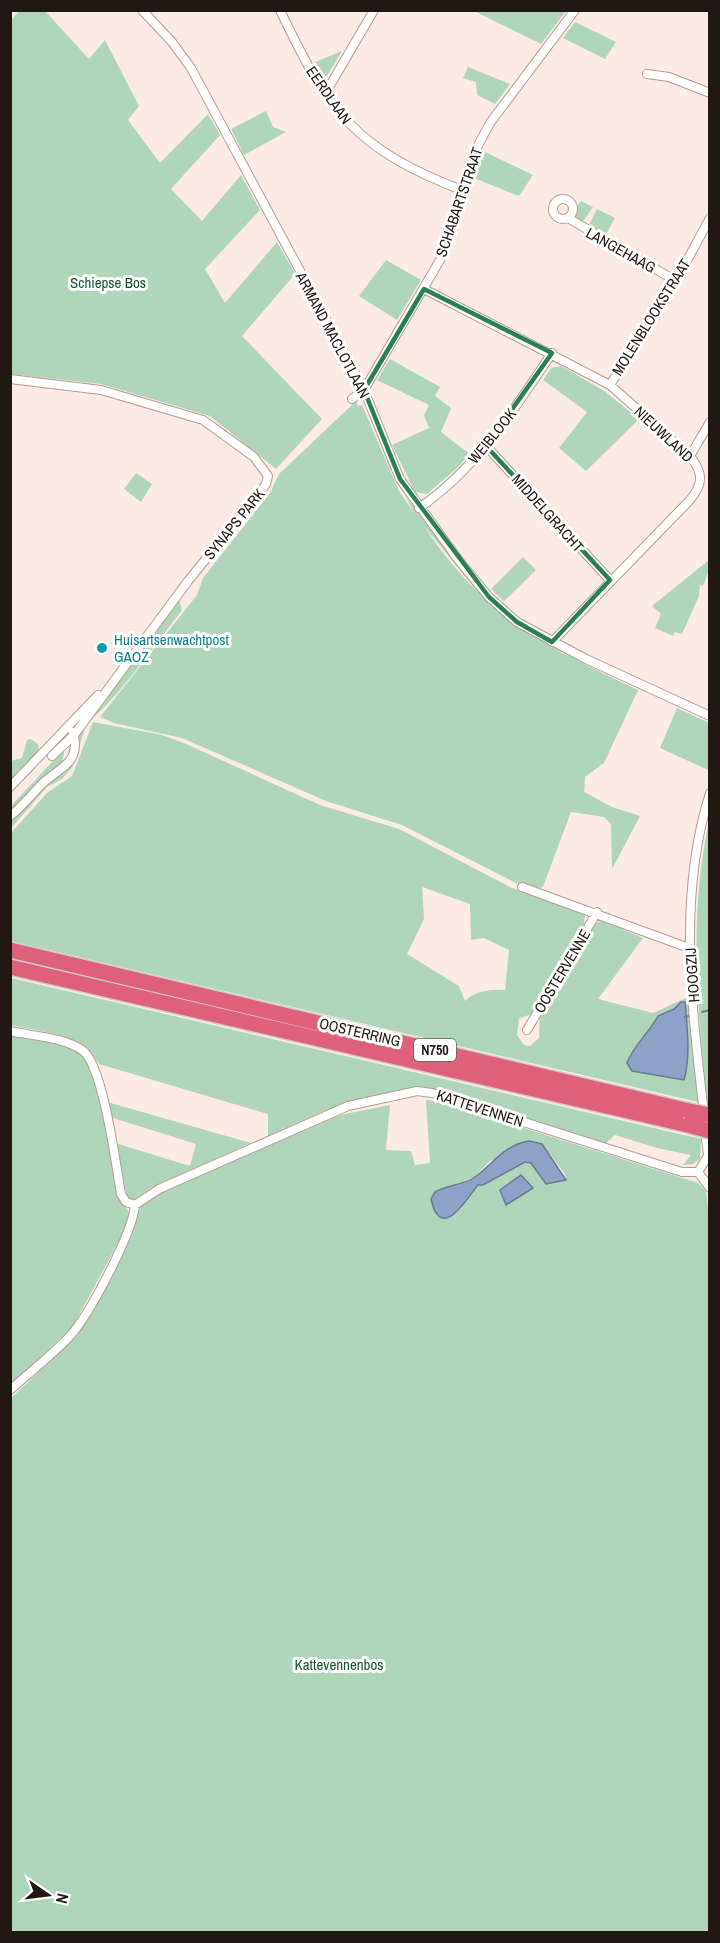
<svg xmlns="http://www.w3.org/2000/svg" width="720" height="1943" viewBox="0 0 720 1943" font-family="'Archivo Narrow',sans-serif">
<rect width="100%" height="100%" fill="#fcebe4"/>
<!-- green -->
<path fill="#afd5ba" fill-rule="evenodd" d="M 472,10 L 566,10 L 566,11 L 541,44 Z
M 19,11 L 45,11 L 89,59 L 105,40 L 139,106 L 128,120 L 160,163 L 208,114 L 220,135 L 171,189 L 202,221 L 241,175 L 260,210 L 205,269 L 225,303 L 277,242 L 295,274 L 242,336 L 322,419 L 276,469 L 210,416 L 101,384 L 11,374 L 10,22 Z
M 575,22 L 616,42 L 605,59 L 563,38 Z
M 342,51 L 327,76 L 319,74 L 313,63 Z
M 468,67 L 510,84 L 495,104 L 477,95 L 476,82 L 463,78 Z
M 266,111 L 273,127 L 286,132 L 244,155 L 231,129 Z
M 483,151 L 533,175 L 519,196 L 474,178 Z
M 581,201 L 593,207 L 581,224 C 573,216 575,208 581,201 Z
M 597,209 L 615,218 L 605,236 L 588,227 Z
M 386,260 L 421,280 L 397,320 L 359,296 Z
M 390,359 L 440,387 L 435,396 L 451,408 L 441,432 L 470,454 L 457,468 L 427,494 L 415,492 L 392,445 L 429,428 L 424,415 L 429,405 L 377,380 Z
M 561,366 L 604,391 L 639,419 L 586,471 L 559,448 L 587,412 L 543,380 L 551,368 Z
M 363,400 L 392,470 L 406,497 L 476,587 L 495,606 L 550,644 L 663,698 L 562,653 L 505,616 L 474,587 L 424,526 C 482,614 546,647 638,690 L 604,763 L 585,777 L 584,792 L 612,807 L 640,816 L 612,869 L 611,824 L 604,817 L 571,812 L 543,887 L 535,889 L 518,884 L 402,825 L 326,801 L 182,738 L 114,723 L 100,717 L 197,595 L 203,578 L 270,493 L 279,474 L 356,401 L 358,406 L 362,405 L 399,491 L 415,514 L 390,468 Z
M 136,473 L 152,484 L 141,502 L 124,489 Z
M 523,557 L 536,570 L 504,601 L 491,589 Z
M 709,560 L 709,569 L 703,586 L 700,585 L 699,596 L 682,634 L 675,632 L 673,636 L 655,628 L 661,614 L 652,606 Z
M 179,599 L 182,610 C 168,628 102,720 86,721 Z
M 677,708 L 709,723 L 708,770 L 660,748 Z
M 93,722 L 162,735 L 184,743 L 320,805 L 399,829 L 512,888 L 582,911 L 585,916 L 584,924 L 531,1014 L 519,1019 L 517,1035 L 524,1045 L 530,1046 L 539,1038 L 540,1014 L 593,924 L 602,921 L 643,938 L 598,999 L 653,1013 L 688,997 L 698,1102 L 11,941 L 11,833 L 47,793 L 72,776 ZM 422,887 L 470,904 L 471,940 L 484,938 L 509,950 L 505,990 C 492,989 474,991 465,1001 L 459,986 L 407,954 L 424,919 ZM 681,1002 L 687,1024 L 687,1069 L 643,1040 L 658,1016 L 674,1009 Z
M 84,725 L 86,726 L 72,768 L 62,779 L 47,787 L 11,828 L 11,819 L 48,782 L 65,773 L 70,766 L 77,738 Z
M 31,739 L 38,744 L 39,751 L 11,782 L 11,761 L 22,758 L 27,740 Z
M 65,748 L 62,764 L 37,783 L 11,812 L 10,807 Z
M 709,822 L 709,1104 L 707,1104 C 698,1009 688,916 709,822 Z
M 11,978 L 701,1139 L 700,1159 L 693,1164 L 683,1165 L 691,1155 L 657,1148 L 615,1135 L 605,1144 L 424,1087 C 368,1092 318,1112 268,1136 L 268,1114 L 99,1064 C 79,1032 45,1033 11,1025 Z
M 11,1034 C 29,1039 72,1043 85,1057 C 98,1072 115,1176 120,1201 L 131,1214 L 123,1234 L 73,1326 L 11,1385 Z
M 426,1100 L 442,1102 L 698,1183 L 706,1191 L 710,1227 L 709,1932 L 11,1932 L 11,1398 L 78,1335 L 142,1205 L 160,1192 L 340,1115 L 390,1105 L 386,1150 L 411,1151 L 415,1165 L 430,1163 ZM 542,1144 L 565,1174 L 566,1180 L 546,1184 L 531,1163 L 525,1162 L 483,1185 L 478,1185 L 466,1200 L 464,1181 L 474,1177 L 490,1161 ZM 521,1175 L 523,1175 L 506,1204 L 500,1190 Z
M 107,1102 L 251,1143 L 152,1187 L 135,1199 L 130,1200 L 127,1196 L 115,1143 L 190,1166 L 196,1144 L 110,1117 Z"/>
<!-- water -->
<path fill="#8ea3c7" stroke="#6d7991" stroke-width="1.5" d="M 681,1002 L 685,1002 C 687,1026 691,1056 684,1080 L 632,1071 L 627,1063 C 633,1046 649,1033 658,1016 L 674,1009 Z
M 529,1141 L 542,1144 L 566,1180 L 546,1184 L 531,1163 L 525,1162 L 483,1185 L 478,1185 C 467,1198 441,1244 431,1199 L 435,1192 C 447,1185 464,1185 475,1177 C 494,1163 504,1145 529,1141 Z
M 521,1175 L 533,1188 L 506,1205 L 500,1190 Z"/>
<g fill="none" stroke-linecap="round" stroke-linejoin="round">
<!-- stream -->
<path stroke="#6d7991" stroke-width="2" d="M 702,1012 L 710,1010
M 685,1017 L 689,1016"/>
<!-- street casing -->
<g stroke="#b69b90" stroke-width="10">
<path id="street" d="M 142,10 L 172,42 L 191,68 L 364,390 L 400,479 L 460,562 L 489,597 L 517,622 L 586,659 L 710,716
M 280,10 C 329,113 355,149 464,191
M 647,74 L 669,77 L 710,93
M 325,94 L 374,10
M553 209a10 10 0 1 1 20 0a10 10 0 1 1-20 0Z
M 568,218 L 676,281
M 424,289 L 610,385 L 690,456 C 703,473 704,483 690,500 L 552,642
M 10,379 L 101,390 L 203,420 L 254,457 L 268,476 L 266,484 L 258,495 L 188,581 L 74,735 L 52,756
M 610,385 L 676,281 L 710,218
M 352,399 L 364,390 L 440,260 L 453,228 L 475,151 L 490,123 L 575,10
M 486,446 L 610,580
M 690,456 L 710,422
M 419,508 C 476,469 514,410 552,353
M 10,787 L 98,695
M 10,816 C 22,807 31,795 41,785 C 58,767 82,765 73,732
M 522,887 L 689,948
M 527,1030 L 597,912
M 10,1031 C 32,1036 63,1037 82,1050 C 103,1063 116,1166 121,1194 L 126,1202 L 135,1205
M 704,1114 C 692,1008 677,897 710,793
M 698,1172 L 708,1156 L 705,1129
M 698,1172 L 710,1188
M 10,1390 C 30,1372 51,1356 69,1337 C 89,1316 133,1232 135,1205 L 159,1189 L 348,1106 L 417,1091 L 432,1093 L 682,1172 L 698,1172"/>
</g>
<!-- highway casing -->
<g stroke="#cecccb" stroke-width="18">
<path id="highway" d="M 10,950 L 685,1110
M 10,967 L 688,1125"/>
</g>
<!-- street -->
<use href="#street" stroke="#fff" stroke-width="8"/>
<!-- highway -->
<use href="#highway" stroke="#df607b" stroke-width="15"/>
<!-- highway-bridge casing -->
<g stroke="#cecccb" stroke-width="18" stroke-linecap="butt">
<path id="highway-bridge" d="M 685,1110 L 710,1115
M 688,1125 L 710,1131"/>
</g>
<!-- highway-bridge -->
<use href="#highway-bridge" stroke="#df607b" stroke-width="15"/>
</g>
<!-- marked area -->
<path fill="none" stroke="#298054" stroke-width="4.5" stroke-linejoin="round" d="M 424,289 L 552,353 L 486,446 L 610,580 L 552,642 L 517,622 L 489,597 L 400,479 L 364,390 Z"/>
<!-- markers -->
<circle fill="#0f9aa8" stroke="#fff" stroke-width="2" cx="102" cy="648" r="6"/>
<g text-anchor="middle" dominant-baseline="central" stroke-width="6" stroke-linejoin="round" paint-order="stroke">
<!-- shield labels -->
<rect fill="#fff" stroke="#645d5a" stroke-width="1.5" x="414" y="1039" width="42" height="22" rx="4.5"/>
<g font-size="14" font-weight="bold" fill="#211713">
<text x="435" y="1050">N750</text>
</g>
<!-- street labels -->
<g font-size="15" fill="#211713" stroke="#fff">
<text transform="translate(329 95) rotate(55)">EERDLAAN</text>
<text transform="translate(459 202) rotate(-71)">SCHABARTSTRAAT</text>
<text transform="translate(621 250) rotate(29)">LANGEHAAG</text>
<text transform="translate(651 317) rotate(-58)">MOLENBLOOKSTRAAT</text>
<text transform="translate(333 335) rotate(62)">ARMAND MACLOTLAAN</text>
<text transform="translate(664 434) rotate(43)">NIEUWLAND</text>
<text transform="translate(492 436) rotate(-51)">WEIBLOOK</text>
<text transform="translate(548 513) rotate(48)">MIDDELGRACHT</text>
<text transform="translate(234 524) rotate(-51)">SYNAPS PARK</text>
<text transform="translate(562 971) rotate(-59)">OOSTERVENNE</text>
<text transform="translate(692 975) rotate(-94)">HOOGZIJ</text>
<text transform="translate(360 1032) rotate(13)">OOSTERRING</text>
<text transform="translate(480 1108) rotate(18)">KATTEVENNEN</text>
</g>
<!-- park labels -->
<g font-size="15" fill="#145531" stroke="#fff">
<text x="108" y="282">Schiepse Bos</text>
<text x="339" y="1664">Kattevennenbos</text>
</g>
<!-- culture labels -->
<g font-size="15" fill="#0d838f" stroke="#fff" text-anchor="start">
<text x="114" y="639">Huisartsenwachtpost<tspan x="114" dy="17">GAOZ</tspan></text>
</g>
</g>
<!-- border -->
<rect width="720" height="1943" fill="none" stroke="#211713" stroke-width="24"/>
<!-- north arrow -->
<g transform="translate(48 1895) rotate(104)" stroke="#ffffff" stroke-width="4.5" paint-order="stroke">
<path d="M0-4.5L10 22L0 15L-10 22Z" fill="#211713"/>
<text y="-9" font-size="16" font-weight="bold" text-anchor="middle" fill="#211713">N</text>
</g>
</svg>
